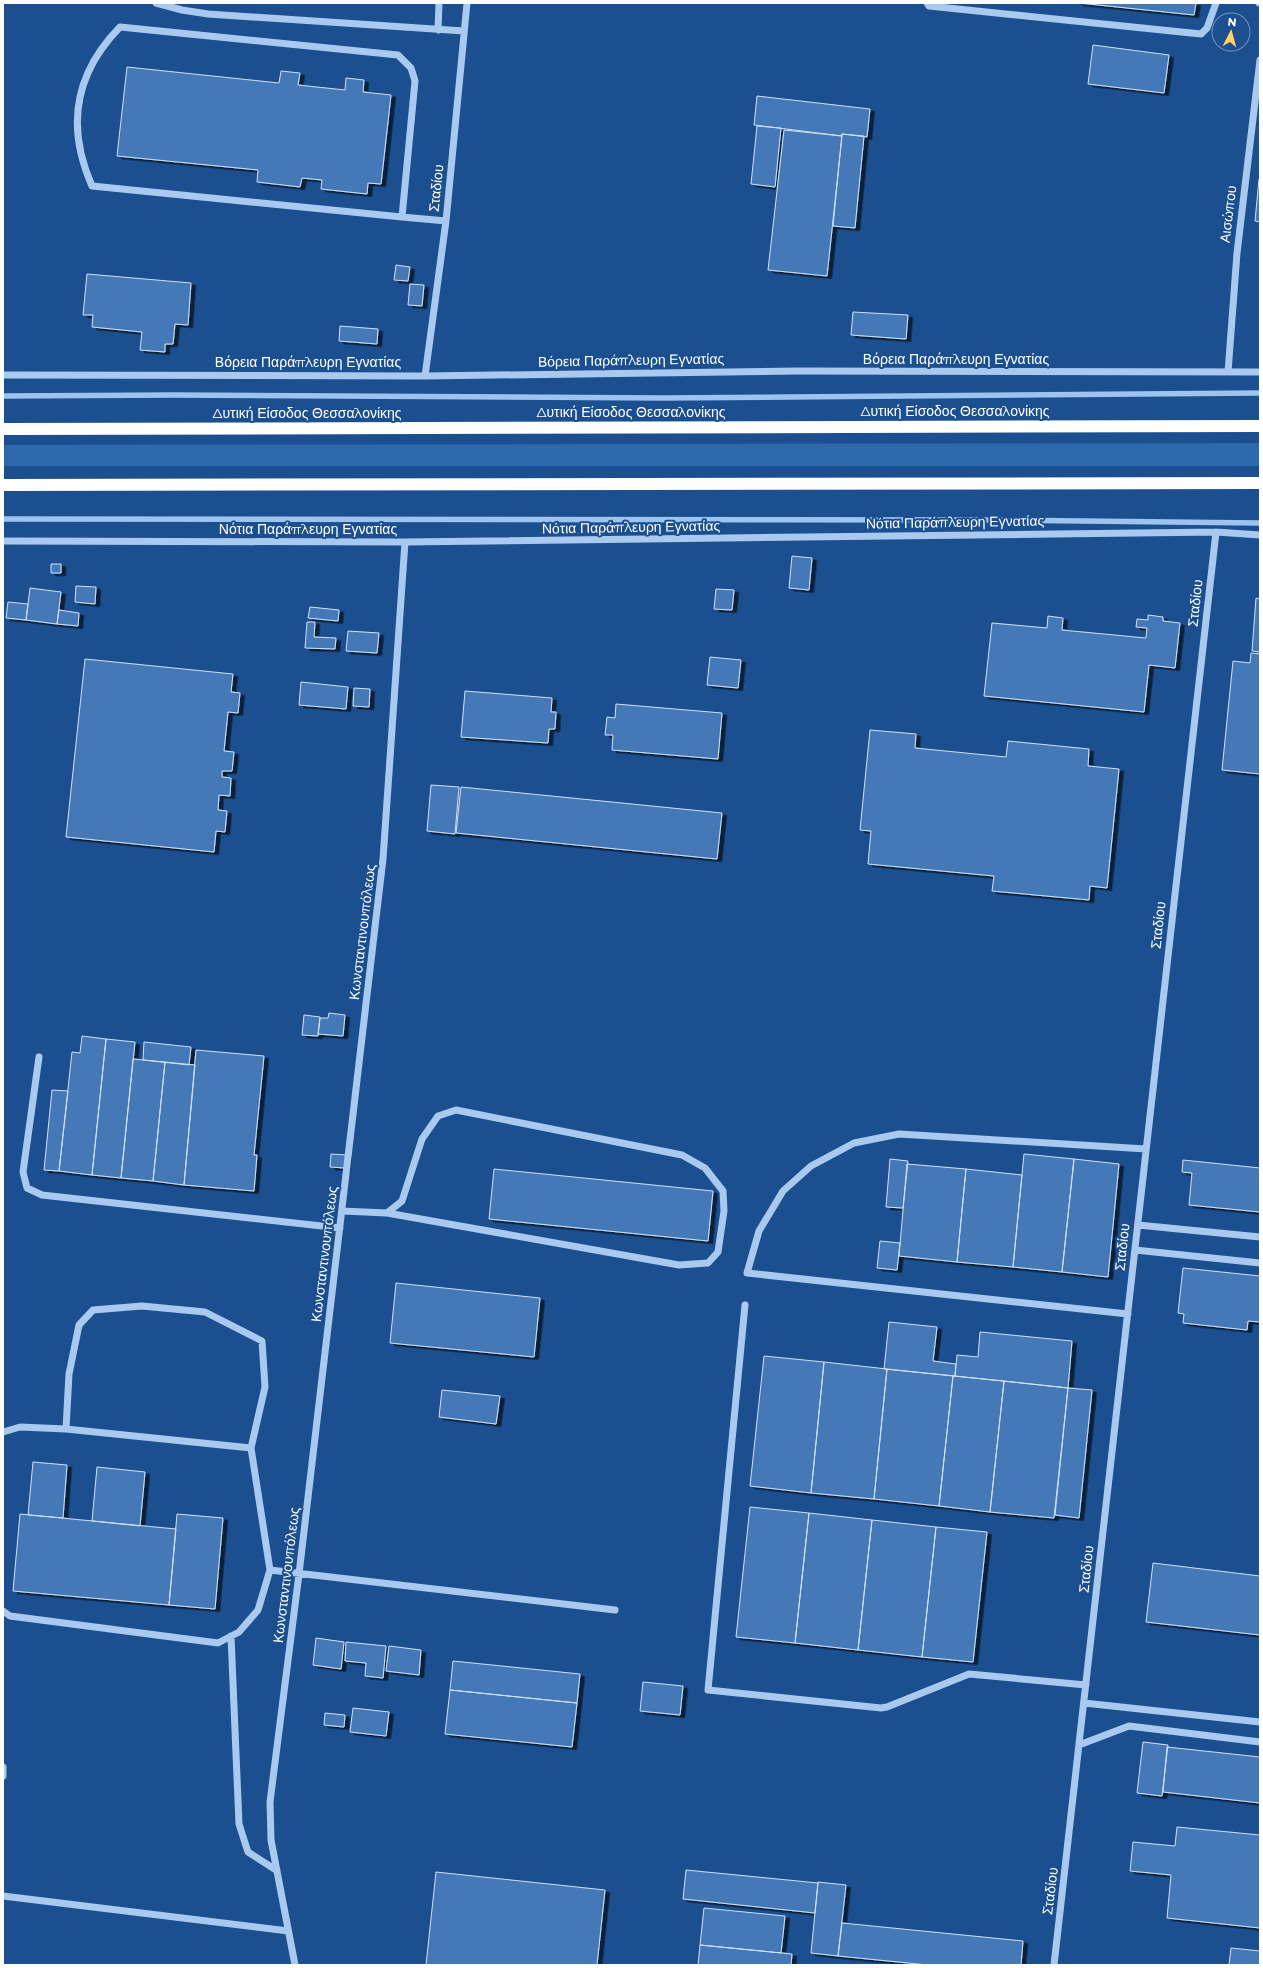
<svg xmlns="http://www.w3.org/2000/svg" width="1263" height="1968" viewBox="0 0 1263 1968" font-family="Montserrat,sans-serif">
<defs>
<filter id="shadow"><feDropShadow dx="4.5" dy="2.5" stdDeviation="0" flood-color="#0009"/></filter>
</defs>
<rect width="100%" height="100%" fill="#1b4f8f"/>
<!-- green -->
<path fill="#2e69ad" d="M 1260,443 L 1260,466 L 3,466 L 3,445 Z"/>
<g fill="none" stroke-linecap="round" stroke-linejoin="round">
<!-- stream -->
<path stroke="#9cc4f0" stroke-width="5.5" d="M 3,396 L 174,395 L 664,398 L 1260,393
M 3,519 L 984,520 L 1260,523"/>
</g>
<!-- building -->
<path fill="#4478b7" stroke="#cfe3fa" filter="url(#shadow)" d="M 1079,3 L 1196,3 L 1194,15 Z
M 1093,45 L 1169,55 L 1164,93 L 1088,84 Z
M 127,67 L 279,83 L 281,71 L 300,73 L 298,85 L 345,90 L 346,78 L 364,80 L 363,92 L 391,95 L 381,184 L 368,183 L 367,194 L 321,189 L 322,180 L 302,178 L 300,187 L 257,182 L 258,170 L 117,156 Z
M 757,96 L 870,109 L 867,137 L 842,134 L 842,136 L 754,125 Z
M 757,126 L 781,128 L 775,187 L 751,184 Z
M 784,130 L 842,136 L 827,276 L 768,270 Z
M 842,134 L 864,136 L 855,228 L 833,226 Z
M 1259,179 L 1260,179 L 1260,222 L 1255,221 Z
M 396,265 L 410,267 L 408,281 L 394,280 Z
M 87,274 L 191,283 L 188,325 L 175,324 L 173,344 L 165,344 L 165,352 L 140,350 L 142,332 L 92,327 L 93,315 L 83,315 Z
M 410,284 L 424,285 L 422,306 L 408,305 Z
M 853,312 L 908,315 L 906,339 L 851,335 Z
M 340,326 L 378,329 L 377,344 L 339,341 Z
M 792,556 L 812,558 L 809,590 L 789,588 Z
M 51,564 L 61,564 L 61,573 L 51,573 Z
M 76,586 L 96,587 L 95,604 L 75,602 Z
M 30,588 L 61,592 L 57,624 L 26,620 Z
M 716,589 L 734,590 L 732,610 L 714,609 Z
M 1256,598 L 1260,599 L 1260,652 L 1252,651 Z
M 8,602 L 28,604 L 26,620 L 6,618 Z
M 310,607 L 339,610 L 338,621 L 308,618 Z
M 59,610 L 79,613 L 78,626 L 57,624 Z
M 1148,615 L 1163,617 L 1163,621 L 1180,623 L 1175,668 L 1149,665 L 1144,712 L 984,696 L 992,623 L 1047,628 L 1048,616 L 1063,618 L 1062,630 L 1146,638 L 1147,628 L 1136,627 L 1137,619 L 1148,620 Z
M 307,622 L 315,622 L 314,637 L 336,638 L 335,649 L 305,648 Z
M 348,631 L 379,633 L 377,653 L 346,651 Z
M 1251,653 L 1260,654 L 1260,774 L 1222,770 L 1233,661 L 1250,663 Z
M 710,657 L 741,660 L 738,688 L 707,685 Z
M 85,659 L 233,674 L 231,692 L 240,693 L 238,713 L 228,712 L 224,751 L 234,752 L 232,771 L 222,771 L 222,777 L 231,778 L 230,796 L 219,795 L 218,810 L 227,811 L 225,832 L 216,831 L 214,852 L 66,837 Z
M 301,682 L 348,687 L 346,709 L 299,705 Z
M 354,688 L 370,689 L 369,707 L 353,706 Z
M 465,691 L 552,698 L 551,712 L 556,712 L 555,729 L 549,729 L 548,743 L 461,737 Z
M 616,704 L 722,713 L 718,759 L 612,750 L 613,735 L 605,735 L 607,717 L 615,718 Z
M 870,730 L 916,734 L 915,748 L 1006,757 L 1008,741 L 1089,749 L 1088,766 L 1119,769 L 1107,888 L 1090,886 L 1089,900 L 992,891 L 994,876 L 868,864 L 871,831 L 860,830 Z
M 431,785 L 459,787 L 455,834 L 427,831 Z
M 461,787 L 722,813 L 717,859 L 456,833 Z
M 329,1013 L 345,1015 L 343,1036 L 318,1034 L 320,1018 L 328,1018 Z
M 304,1015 L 320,1017 L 318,1036 L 302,1035 Z
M 82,1036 L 106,1039 L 92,1175 L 59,1171 L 72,1052 L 80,1053 Z
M 106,1039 L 135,1042 L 121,1178 L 92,1175 Z
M 144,1042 L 191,1047 L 189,1065 L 143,1060 Z
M 196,1050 L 264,1056 L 254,1155 L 257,1155 L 254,1191 L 184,1185 Z
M 133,1059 L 165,1062 L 153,1181 L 121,1178 Z
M 165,1062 L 195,1065 L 184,1185 L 153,1181 Z
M 52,1090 L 68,1091 L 59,1171 L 44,1170 Z
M 331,1154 L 347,1155 L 345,1168 L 330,1167 Z
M 1024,1154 L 1074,1159 L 1062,1272 L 1013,1267 Z
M 890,1159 L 908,1161 L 903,1208 L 886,1207 Z
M 1074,1159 L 1119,1164 L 1108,1277 L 1062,1272 Z
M 1183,1160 L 1260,1168 L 1260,1212 L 1189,1205 L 1192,1173 L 1182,1172 Z
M 907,1164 L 966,1169 L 957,1262 L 899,1256 Z
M 494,1169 L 713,1191 L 708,1241 L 489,1219 Z
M 966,1169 L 1022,1175 L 1013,1267 L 957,1262 Z
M 880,1241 L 900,1243 L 897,1270 L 877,1268 Z
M 1183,1268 L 1260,1276 L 1260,1322 L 1248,1321 L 1247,1330 L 1183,1323 L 1184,1314 L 1178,1313 Z
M 396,1283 L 540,1298 L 534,1357 L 390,1343 Z
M 889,1322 L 937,1327 L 933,1361 L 956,1364 L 955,1376 L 884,1369 Z
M 980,1332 L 1072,1341 L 1068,1388 L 955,1376 L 957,1355 L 978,1357 Z
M 764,1356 L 824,1362 L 811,1493 L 750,1486 Z
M 824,1362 L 887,1369 L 874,1499 L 811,1493 Z
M 887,1369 L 953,1376 L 939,1506 L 874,1499 Z
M 953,1376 L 1004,1381 L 990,1512 L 939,1506 Z
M 1004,1381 L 1068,1388 L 1054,1518 L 990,1512 Z
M 1068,1388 L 1092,1390 L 1079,1518 L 1055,1515 Z
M 442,1390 L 500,1396 L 496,1424 L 439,1417 Z
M 33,1462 L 67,1465 L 63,1518 L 28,1515 Z
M 97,1467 L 145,1472 L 140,1526 L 92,1521 Z
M 750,1507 L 809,1513 L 795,1643 L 736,1637 Z
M 809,1513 L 872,1520 L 858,1650 L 795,1643 Z
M 20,1514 L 176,1529 L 169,1605 L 13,1591 Z
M 177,1514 L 223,1518 L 215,1609 L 169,1605 Z
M 872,1520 L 936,1527 L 922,1657 L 858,1650 Z
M 936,1527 L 987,1532 L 973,1662 L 922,1657 Z
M 1153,1563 L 1260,1576 L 1260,1635 L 1146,1622 Z
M 316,1638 L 344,1642 L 341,1669 L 313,1665 Z
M 346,1642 L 386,1646 L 383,1678 L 365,1676 L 366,1663 L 345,1661 Z
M 389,1646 L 421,1650 L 419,1675 L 386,1671 Z
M 453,1661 L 580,1674 L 577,1703 L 450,1690 Z
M 643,1682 L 683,1686 L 680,1715 L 640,1711 Z
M 450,1690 L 577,1703 L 572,1747 L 445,1734 Z
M 353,1708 L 389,1712 L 386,1736 L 350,1732 Z
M 325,1713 L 345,1715 L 344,1727 L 324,1725 Z
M 1143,1742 L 1168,1745 L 1162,1796 L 1137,1793 Z
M 1167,1747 L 1260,1757 L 1260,1803 L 1163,1792 Z
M 1177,1827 L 1260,1835 L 1260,1928 L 1167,1918 L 1171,1875 L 1130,1871 L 1133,1842 L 1175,1846 Z
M 686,1870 L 818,1883 L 815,1913 L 683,1899 Z
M 436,1872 L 605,1890 L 597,1965 L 426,1965 Z
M 818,1882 L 846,1885 L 838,1956 L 811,1953 Z
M 704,1908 L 785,1916 L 781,1953 L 700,1945 Z
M 842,1923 L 1023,1941 L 1021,1965 L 928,1965 L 838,1956 Z
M 700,1945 L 792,1954 L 791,1965 L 698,1965 Z
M 1231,1948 L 1260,1951 L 1260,1965 L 1229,1965 Z"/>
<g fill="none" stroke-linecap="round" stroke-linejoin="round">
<!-- minor -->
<path stroke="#a9c9ee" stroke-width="7" d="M 156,3 L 182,10 L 208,14 L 464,31
M 927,3 L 929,6 L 1201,34 L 1207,28 L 1216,3
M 1259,3 L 1260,3
M 438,30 L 439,3
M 402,217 L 415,81 L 411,68 L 398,55 L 120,27 C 74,74 66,127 92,186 L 402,217 L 446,221
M 1228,372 L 1237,253 L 1260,60
M 3,375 L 425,376 L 798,371 L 1260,372
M 425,376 L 446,221 L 467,3
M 3,541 L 405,542 L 1216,532 L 1260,535
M 39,1057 L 23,1172 L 27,1188 L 42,1195 L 340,1228
M 342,1211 L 387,1213 L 402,1201 L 422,1139 L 438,1116 L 456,1110 L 682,1155 L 705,1168 L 723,1191 L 724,1211 L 718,1252 L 708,1263 L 679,1265 L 387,1213
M 1138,1225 L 1260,1237
M 1135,1250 L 1260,1263
M 745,1305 L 708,1690 L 881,1708 L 887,1707 L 969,1674 L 1086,1685
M 1128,1314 L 747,1273 L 759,1231 L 783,1191 L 811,1166 L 854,1143 L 899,1134 L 1146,1149
M 66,1429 L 69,1374 L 79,1325 L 93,1310 L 142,1306 L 205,1312 L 262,1341 L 265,1387 L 251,1448 L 270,1570 L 615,1610
M 3,1432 L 20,1427 L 66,1429 L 251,1448
M 3,1611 L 10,1616 L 218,1643 L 239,1632 L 258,1610 L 270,1570
M 231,1636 L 239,1824 L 248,1852 L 276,1870
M 1084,1703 L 1260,1722
M 1079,1745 L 1129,1726 L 1260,1742
M 3,1767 L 3,1776
M 3,1896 L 288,1931
M 295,1965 L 271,1840 L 270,1802 L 299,1574 L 383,859 L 405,542
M 1054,1965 L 1216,532"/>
<!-- highway -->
<path stroke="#fff" stroke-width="12" d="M 3,429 L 1260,426
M 3,485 L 1260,483"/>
</g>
<g text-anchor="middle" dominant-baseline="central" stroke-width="4" stroke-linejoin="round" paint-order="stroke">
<!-- street labels -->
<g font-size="14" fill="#fff" stroke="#1b4f8f">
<text transform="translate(436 188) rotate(-84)">Σταδίου</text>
<text transform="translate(1228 214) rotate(-83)">Αισώπου</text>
<text x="956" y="359">Βόρεια Παράπλευρη Εγνατίας</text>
<text transform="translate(631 360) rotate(-1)">Βόρεια Παράπλευρη Εγνατίας</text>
<text x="308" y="362">Βόρεια Παράπλευρη Εγνατίας</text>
<text x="955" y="411">Δυτική Είσοδος Θεσσαλονίκης</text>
<text x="631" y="412">Δυτική Είσοδος Θεσσαλονίκης</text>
<text x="307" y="413">Δυτική Είσοδος Θεσσαλονίκης</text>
<text transform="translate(955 522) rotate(-1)">Νότια Παράπλευρη Εγνατίας</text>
<text transform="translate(631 527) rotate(-1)">Νότια Παράπλευρη Εγνατίας</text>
<text x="308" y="529">Νότια Παράπλευρη Εγνατίας</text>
<text transform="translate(1195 603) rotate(-84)">Σταδίου</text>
<text transform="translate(1158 925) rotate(-84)">Σταδίου</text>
<text transform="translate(362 932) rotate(-83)">Κωνσταντινουπόλεως</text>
<text transform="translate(1122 1247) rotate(-84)">Σταδίου</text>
<text transform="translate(324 1254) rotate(-83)">Κωνσταντινουπόλεως</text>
<text transform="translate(1086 1569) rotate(-84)">Σταδίου</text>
<text transform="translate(286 1575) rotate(-83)">Κωνσταντινουπόλεως</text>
<text transform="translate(1050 1891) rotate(-83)">Σταδίου</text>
</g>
</g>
<!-- border -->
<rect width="1263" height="1968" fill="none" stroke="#ffffff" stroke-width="8"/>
<!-- north arrow -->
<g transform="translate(1231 32) rotate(6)"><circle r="19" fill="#1b4f8f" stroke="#7695bc"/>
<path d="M0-3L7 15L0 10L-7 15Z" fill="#ffd166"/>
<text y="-6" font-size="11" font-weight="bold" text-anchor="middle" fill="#ffffff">N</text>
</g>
</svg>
